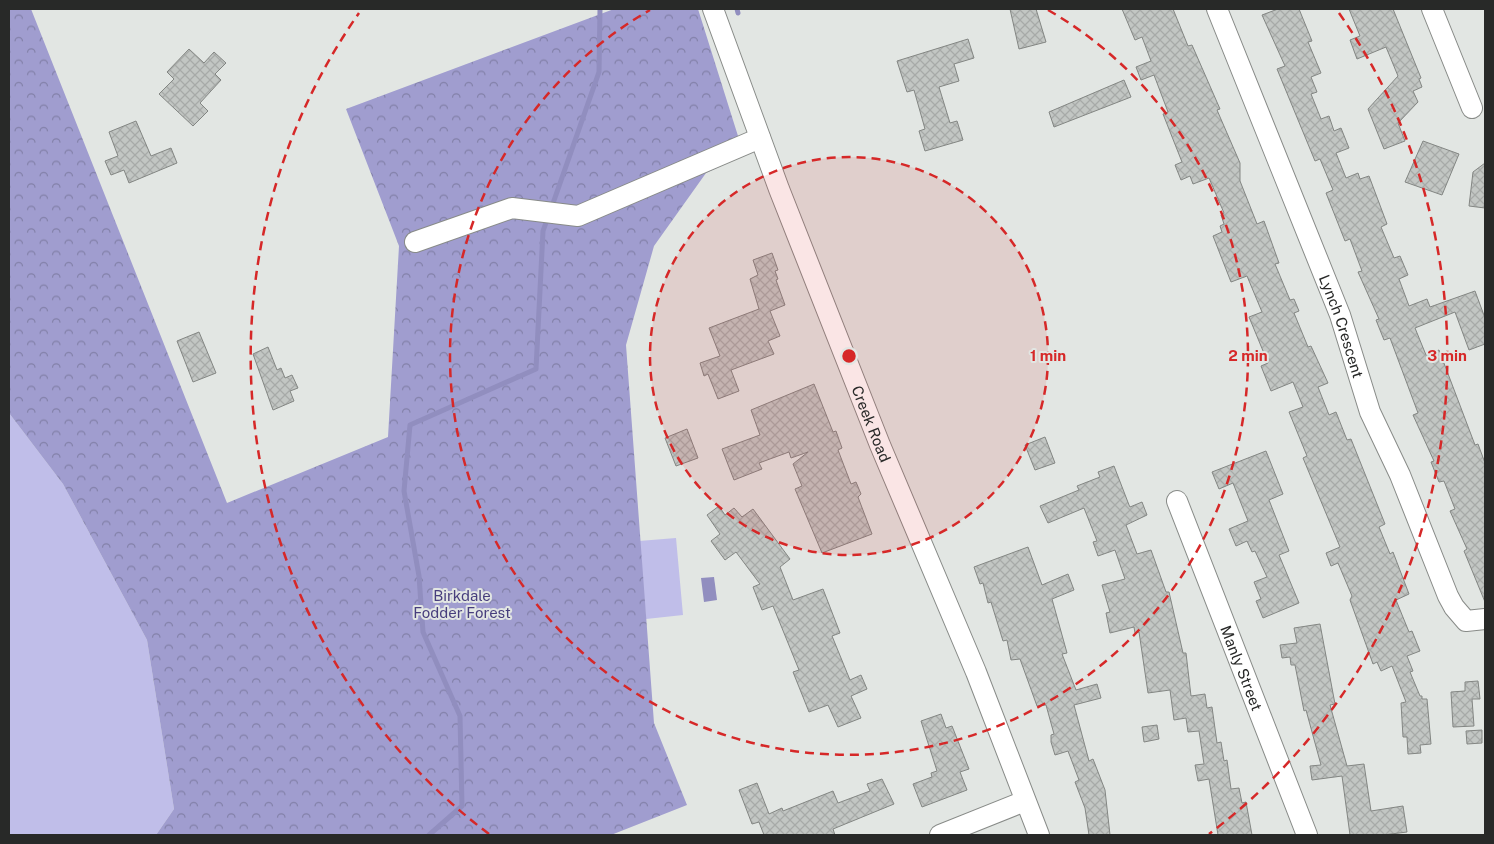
<svg xmlns="http://www.w3.org/2000/svg" width="1494" height="844" viewBox="0 0 1494 844" font-family="'Public Sans',sans-serif">
<defs>
<pattern id="forest-crowns" width="20" height="18" patternUnits="userSpaceOnUse" patternTransform="scale(1.25)"><rect width="20" height="18" fill="#a09dcf"/><path d="M2 6a3 3 0 1 1 6 0M12 15a3 3 0 1 1 6 0" fill="none" stroke="#8280a8"/></pattern>
<pattern id="building-cross-hatch" width="8" height="8" patternUnits="userSpaceOnUse" patternTransform="scale(1.25)"><rect width="8" height="8" fill="#c2c6c3"/><path d="M0 0l8 8M0 8l8-8" fill="none" stroke="#a7aaa8"/></pattern>
</defs>
<rect width="100%" height="100%" fill="#e2e6e3"/>
<!-- grass -->
<path fill="#c0bee9" d="M 9,413 L 63,484 L 147,640 L 174,809 L 156,835 L 9,835 Z
M 676,538 L 683,615 L 646,619 L 639,541 Z"/>
<!-- forest -->
<path fill="url(#forest-crowns)" d="M 9,9 L 31,9 L 227,503 L 388,437 L 399,246 L 346,109 L 614,9 L 698,9 L 744,155 L 706,173 L 654,246 L 626,345 L 654,723 L 687,805 L 611,835 L 156,835 L 174,809 L 147,640 L 63,484 L 9,413 Z"/>
<!-- water -->
<path fill="#918ebf" d="M 714,577 L 717,600 L 704,602 L 701,578 Z"/>
<g fill="none" stroke-linecap="round" stroke-linejoin="round">
<!-- stream -->
<path stroke="#918ebf" stroke-width="5" d="M 737,9 L 738,13
M 551,209 L 599,72 L 600,9
M 429,835 L 462,806 L 460,716 L 423,632 L 419,576 L 404,491 L 410,425 L 536,369 L 543,231 L 548,217"/>
</g>
<!-- building -->
<path fill="url(#building-cross-hatch)" stroke="#838683" d="M 1010,9 L 1036,9 L 1046,42 L 1019,49 Z
M 1122,9 L 1173,9 L 1188,46 L 1192,45 L 1220,109 L 1217,110 L 1240,163 L 1240,181 L 1257,224 L 1264,221 L 1279,263 L 1275,264 L 1290,300 L 1294,299 L 1299,311 L 1294,313 L 1308,347 L 1311,346 L 1328,383 L 1318,387 L 1329,415 L 1336,412 L 1347,440 L 1351,439 L 1385,524 L 1379,527 L 1390,554 L 1393,552 L 1409,594 L 1396,600 L 1409,632 L 1412,631 L 1420,651 L 1407,656 L 1413,671 L 1410,672 L 1420,696 L 1422,696 L 1422,699 L 1427,699 L 1431,744 L 1420,745 L 1421,753 L 1408,754 L 1407,737 L 1403,737 L 1401,703 L 1406,702 L 1392,666 L 1381,671 L 1377,662 L 1373,664 L 1350,600 L 1352,596 L 1338,563 L 1331,566 L 1326,553 L 1340,547 L 1303,458 L 1307,456 L 1289,412 L 1303,407 L 1293,382 L 1271,391 L 1261,366 L 1268,363 L 1249,317 L 1262,312 L 1247,276 L 1231,282 L 1213,236 L 1222,232 L 1220,226 L 1224,224 L 1221,215 L 1224,213 L 1209,178 L 1193,184 L 1190,176 L 1181,180 L 1175,165 L 1182,162 L 1163,114 L 1168,112 L 1154,75 L 1141,80 L 1136,67 L 1151,61 L 1142,37 L 1135,40 Z
M 1278,9 L 1299,9 L 1312,41 L 1308,42 L 1321,73 L 1311,77 L 1317,92 L 1311,94 L 1321,119 L 1329,116 L 1334,131 L 1341,128 L 1349,148 L 1336,153 L 1346,178 L 1358,173 L 1360,179 L 1369,176 L 1387,224 L 1381,227 L 1394,258 L 1400,256 L 1408,275 L 1399,279 L 1409,306 L 1427,299 L 1430,307 L 1475,291 L 1485,318 L 1485,344 L 1469,350 L 1455,312 L 1415,328 L 1426,355 L 1439,350 L 1475,445 L 1478,444 L 1485,463 L 1485,602 L 1464,551 L 1467,549 L 1450,511 L 1455,509 L 1444,481 L 1439,482 L 1431,462 L 1434,461 L 1413,415 L 1418,413 L 1390,338 L 1384,340 L 1376,320 L 1379,319 L 1358,272 L 1362,271 L 1350,239 L 1345,241 L 1326,193 L 1333,190 L 1320,159 L 1315,161 L 1277,69 L 1285,66 L 1262,15 Z
M 1349,9 L 1393,9 L 1421,78 L 1419,79 L 1422,87 L 1413,91 L 1418,102 L 1398,123 L 1405,141 L 1384,149 L 1368,109 L 1398,76 L 1386,47 L 1357,59 L 1350,40 L 1360,36 Z
M 968,39 L 974,58 L 954,64 L 959,81 L 939,87 L 950,123 L 957,121 L 963,140 L 925,151 L 919,131 L 925,129 L 914,90 L 907,92 L 897,61 Z
M 189,49 L 204,63 L 214,52 L 226,63 L 215,74 L 221,80 L 200,103 L 208,111 L 193,126 L 159,94 L 174,79 L 167,72 Z
M 1124,80 L 1131,97 L 1054,127 L 1049,112 Z
M 136,121 L 151,156 L 171,148 L 177,163 L 129,183 L 124,170 L 111,175 L 105,161 L 118,156 L 109,132 Z
M 1423,141 L 1459,154 L 1442,195 L 1405,182 Z
M 1485,163 L 1485,208 L 1469,206 L 1473,172 Z
M 772,253 L 778,270 L 775,271 L 778,279 L 776,280 L 785,305 L 770,311 L 780,336 L 768,341 L 774,354 L 731,370 L 739,391 L 718,399 L 708,374 L 704,376 L 700,363 L 720,356 L 709,328 L 759,309 L 750,279 L 758,275 L 753,260 Z
M 199,332 L 216,373 L 193,382 L 177,341 Z
M 268,347 L 277,370 L 281,368 L 285,378 L 292,375 L 298,388 L 290,391 L 294,401 L 273,410 L 253,354 Z
M 814,384 L 833,432 L 836,431 L 842,448 L 838,450 L 851,484 L 856,482 L 861,494 L 858,497 L 872,534 L 822,553 L 795,489 L 802,486 L 793,464 L 808,452 L 791,458 L 789,452 L 759,463 L 762,469 L 734,480 L 722,449 L 760,435 L 751,410 Z
M 687,429 L 698,458 L 676,466 L 665,438 Z
M 1045,437 L 1055,463 L 1035,470 L 1025,445 Z
M 1266,451 L 1283,494 L 1269,500 L 1289,551 L 1279,555 L 1299,603 L 1263,618 L 1256,601 L 1261,599 L 1254,582 L 1267,577 L 1255,551 L 1252,552 L 1247,541 L 1236,546 L 1229,529 L 1248,521 L 1233,483 L 1219,489 L 1212,472 Z
M 1114,466 L 1129,505 L 1130,507 L 1142,502 L 1147,515 L 1126,525 L 1137,554 L 1151,550 L 1166,592 L 1169,592 L 1183,653 L 1186,653 L 1191,696 L 1205,694 L 1207,708 L 1212,707 L 1217,743 L 1221,742 L 1224,761 L 1227,760 L 1231,789 L 1239,788 L 1242,803 L 1246,802 L 1252,835 L 1218,835 L 1209,779 L 1198,781 L 1195,765 L 1204,764 L 1199,731 L 1188,732 L 1186,718 L 1174,720 L 1170,690 L 1148,693 L 1139,632 L 1135,633 L 1134,627 L 1110,633 L 1106,613 L 1110,612 L 1102,585 L 1125,579 L 1115,550 L 1098,556 L 1093,542 L 1097,541 L 1084,508 L 1048,523 L 1040,506 L 1079,490 L 1077,486 L 1100,477 L 1098,472 Z
M 719,506 L 725,515 L 734,508 L 742,517 L 753,509 L 790,559 L 780,567 L 793,600 L 823,589 L 840,633 L 832,636 L 850,680 L 861,675 L 867,689 L 851,696 L 861,718 L 838,727 L 828,705 L 809,712 L 793,672 L 799,670 L 773,606 L 762,610 L 753,587 L 760,584 L 736,552 L 725,560 L 711,541 L 720,534 L 707,515 Z
M 1028,547 L 1042,585 L 1068,574 L 1074,590 L 1052,599 L 1067,653 L 1062,654 L 1076,690 L 1097,684 L 1101,698 L 1074,705 L 1089,761 L 1093,759 L 1105,790 L 1110,835 L 1089,835 L 1085,808 L 1075,782 L 1079,780 L 1068,751 L 1055,755 L 1051,742 L 1051,735 L 1054,734 L 1046,705 L 1037,706 L 1020,659 L 1011,660 L 1007,640 L 1003,641 L 991,602 L 988,603 L 983,583 L 980,584 L 974,567 Z
M 1320,624 L 1335,704 L 1330,705 L 1347,766 L 1364,764 L 1371,811 L 1403,806 L 1407,832 L 1383,835 L 1350,835 L 1342,776 L 1312,780 L 1310,766 L 1321,765 L 1306,710 L 1304,711 L 1295,665 L 1291,665 L 1290,657 L 1282,658 L 1280,645 L 1297,643 L 1294,628 Z
M 1478,681 L 1480,699 L 1472,699 L 1474,726 L 1453,727 L 1451,692 L 1465,691 L 1465,682 Z
M 941,714 L 946,728 L 952,726 L 969,769 L 960,772 L 967,790 L 922,807 L 913,784 L 932,777 L 931,773 L 937,771 L 921,721 Z
M 1157,725 L 1159,739 L 1144,742 L 1142,727 Z
M 1482,730 L 1482,743 L 1467,744 L 1466,731 Z
M 882,779 L 894,804 L 833,829 L 835,835 L 764,835 L 759,822 L 752,824 L 739,790 L 757,783 L 769,814 L 782,808 L 783,811 L 833,791 L 838,803 L 870,791 L 867,784 Z"/>
<g fill="none" stroke-linecap="round" stroke-linejoin="round">
<!-- minor casing -->
<g stroke="#888b88" stroke-width="22">
<g id="minor">
<path id="s1" d="M 713,9 L 779,189 L 880,445 L 976,672 L 1039,835"/>
<path id="s2" d="M 1217,9 L 1340,315 L 1370,412 L 1400,475 L 1448,596 L 1454,607 L 1466,621 L 1485,619"/>
<path d="M 1432,9 L 1472,108"/>
<path d="M 415,242 L 512,208 L 578,216 L 760,138"/>
<path id="s3" d="M 1177,501 L 1307,835"/>
<path d="M 940,835 L 1025,801"/>
</g>
</g>
<!-- minor -->
<use href="#minor" stroke="#fff" stroke-width="20"/>
</g>
<!-- distance rings -->
<circle cx="849" cy="356" r="199" fill="#d62828" fill-opacity=".12"/>
<g fill="none" stroke="#d62828" stroke-width="2.5" stroke-dasharray="9 6">
<circle cx="849" cy="356" r="199"/>
<path d="M1048 10A399 399 0 1 1 650 10"/>
<path d="M489 834A598 598 0 0 1 359 13M1339 13A598 598 0 0 1 1209 834"/>
</g>
<g text-anchor="middle" dominant-baseline="central" stroke-width="4" stroke-linejoin="round" paint-order="stroke">
<!-- street labels -->
<g font-size="15" fill="#282928" stroke="#e2e6e3">
<text stroke="none"><textPath href="#s2" startOffset="341">Lynch Crescent</textPath></text>
<text stroke="none"><textPath href="#s1" startOffset="444">Creek Road</textPath></text>
<text stroke="none"><textPath href="#s3" startOffset="179">Manly Street</textPath></text>
</g>
<!-- park labels -->
<g font-size="15" fill="#473e7d" stroke="#e2e6e3">
<text x="462" y="595">Birkdale<tspan x="462" dy="17">Fodder Forest</tspan></text>
</g>
</g>
<circle cx="849" cy="356" r="8" fill="#d62828" stroke="#e2e6e3" stroke-width="2.5"/>
<g font-size="15" text-anchor="middle" font-weight="bold" fill="#d62828" stroke="#e2e6e3" stroke-width="4" stroke-linejoin="round" paint-order="stroke">
<text x="1048" y="361">1 min</text>
<text x="1248" y="361">2 min</text>
<text x="1447" y="361">3 min</text>
</g>
<!-- border -->
<rect width="1494" height="844" fill="none" stroke="#282928" stroke-width="20"/>
</svg>
